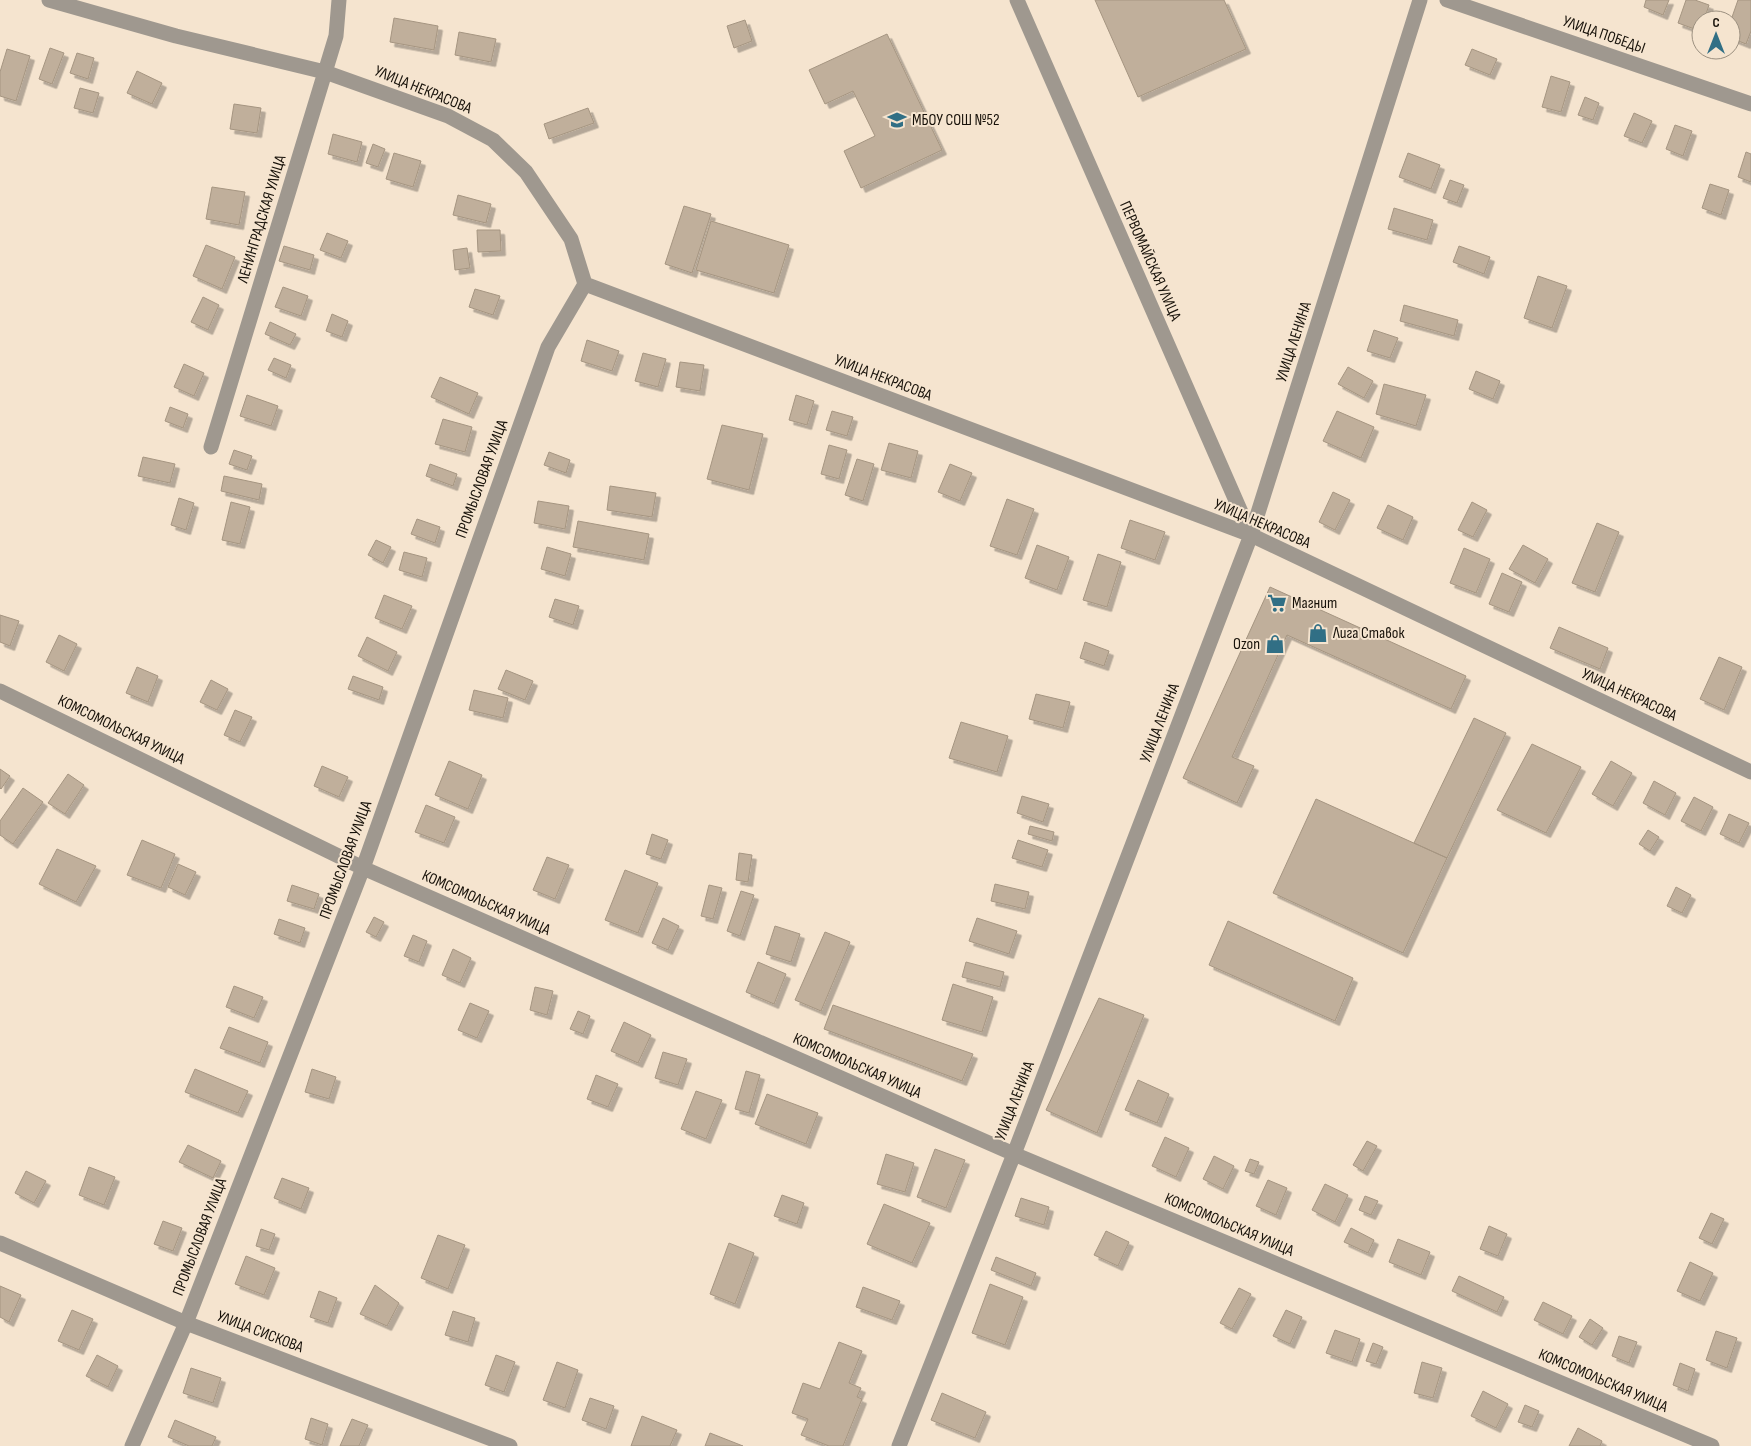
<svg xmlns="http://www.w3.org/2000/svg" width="1751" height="1446" viewBox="0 0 1751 1446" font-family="'Sofia Sans Condensed',sans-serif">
<defs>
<filter id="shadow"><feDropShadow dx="4.5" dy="4.5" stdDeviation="0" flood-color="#0004"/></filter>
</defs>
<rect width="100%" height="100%" fill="#f5e4cf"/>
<!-- building -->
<path fill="#c0af9b" stroke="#a59581" filter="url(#shadow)" d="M 1095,0 L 1224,0 L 1246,49 L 1138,97 Z
M 1646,0 L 1669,0 L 1663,15 L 1644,7 Z
M 1686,0 L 1695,0 L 1709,5 L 1704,20 L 1701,20 L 1700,31 L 1678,23 Z
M 1738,0 L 1751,0 L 1751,31 L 1746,44 L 1731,38 L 1731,20 Z
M 394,18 L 438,26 L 434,50 L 390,42 Z
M 745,20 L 752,41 L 734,48 L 727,26 Z
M 459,32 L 496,39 L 491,62 L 455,55 Z
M 887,34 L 942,150 L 861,188 L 844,151 L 875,136 L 853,91 L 825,104 L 809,70 Z
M 50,48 L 64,53 L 52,84 L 39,79 Z
M 7,49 L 30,56 L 16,101 L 0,96 L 0,72 Z
M 1472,49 L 1497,59 L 1490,75 L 1465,65 Z
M 77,53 L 94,58 L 88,79 L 70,73 Z
M 137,71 L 162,83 L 152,104 L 127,93 Z
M 1551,76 L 1570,82 L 1561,112 L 1542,107 Z
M 80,88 L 99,93 L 93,113 L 74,108 Z
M 1585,97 L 1599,103 L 1593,120 L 1578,115 Z
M 234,104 L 261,108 L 257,133 L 230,129 Z
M 588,108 L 594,123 L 549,139 L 544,124 Z
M 1634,113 L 1652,121 L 1642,143 L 1624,136 Z
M 1675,125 L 1692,131 L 1683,156 L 1666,149 Z
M 333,134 L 362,142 L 357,162 L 328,154 Z
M 373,144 L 385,149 L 378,167 L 366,163 Z
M 1746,152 L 1751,154 L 1751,182 L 1738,177 Z
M 394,153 L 421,161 L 413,187 L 386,179 Z
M 1408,153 L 1440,165 L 1431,189 L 1399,177 Z
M 1450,180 L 1464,185 L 1457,203 L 1443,198 Z
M 1710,184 L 1729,190 L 1721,215 L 1702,208 Z
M 212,187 L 245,192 L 239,225 L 206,219 Z
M 458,195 L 491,204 L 486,223 L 453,215 Z
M 684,206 L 711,214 L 692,273 L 665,264 Z
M 1394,208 L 1433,220 L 1427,240 L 1388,229 Z
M 711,221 L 789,245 L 774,293 L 696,270 Z
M 477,230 L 500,230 L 501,251 L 478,252 Z
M 327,233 L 348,241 L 341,258 L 320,250 Z
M 206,245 L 235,257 L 222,289 L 193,276 Z
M 284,246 L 314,255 L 310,270 L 279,261 Z
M 1459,246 L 1490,257 L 1484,274 L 1453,262 Z
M 467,248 L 470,268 L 455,270 L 453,250 Z
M 1538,276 L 1567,286 L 1552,328 L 1524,318 Z
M 283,287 L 308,296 L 301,316 L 275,307 Z
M 475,289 L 500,296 L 493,315 L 469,307 Z
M 203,297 L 219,305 L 208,330 L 191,322 Z
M 1404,305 L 1458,320 L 1454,336 L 1400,321 Z
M 332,314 L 348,321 L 342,337 L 326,331 Z
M 270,322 L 296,334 L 290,345 L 265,334 Z
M 1374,330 L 1398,338 L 1390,358 L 1367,351 Z
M 587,340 L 619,351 L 612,371 L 581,361 Z
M 643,353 L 666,359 L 658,387 L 635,381 Z
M 274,358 L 291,365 L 286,378 L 268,370 Z
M 680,362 L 704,365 L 700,391 L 676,387 Z
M 184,364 L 204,373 L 194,396 L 174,387 Z
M 1348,367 L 1373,381 L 1364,398 L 1338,384 Z
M 1476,371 L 1500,381 L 1493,399 L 1469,389 Z
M 440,377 L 478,393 L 469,414 L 431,397 Z
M 1384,384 L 1426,395 L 1416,426 L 1376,414 Z
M 247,395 L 278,406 L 271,426 L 240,416 Z
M 796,395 L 814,401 L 807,425 L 789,420 Z
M 170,407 L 188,414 L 183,428 L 165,421 Z
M 832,411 L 853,417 L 847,436 L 826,430 Z
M 1337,411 L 1374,427 L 1361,458 L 1323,441 Z
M 443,419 L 472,427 L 465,452 L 435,444 Z
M 722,425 L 763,434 L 749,490 L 707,479 Z
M 889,443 L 918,451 L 911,478 L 881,470 Z
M 829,445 L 847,450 L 839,479 L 821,474 Z
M 234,450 L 252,456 L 247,470 L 229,464 Z
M 549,452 L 570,460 L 566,473 L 544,465 Z
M 143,457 L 175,464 L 170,483 L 138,476 Z
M 857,459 L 874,464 L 863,501 L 845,495 Z
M 430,464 L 457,474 L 453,486 L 426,476 Z
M 950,464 L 972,473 L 960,501 L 938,492 Z
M 224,476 L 262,484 L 259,500 L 221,491 Z
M 610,486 L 656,493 L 652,517 L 607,510 Z
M 1333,492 L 1350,500 L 1335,530 L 1319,522 Z
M 179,498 L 194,503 L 186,530 L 171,525 Z
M 1007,499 L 1034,509 L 1017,555 L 990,546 Z
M 538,501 L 569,506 L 565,529 L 534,523 Z
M 231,502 L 250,507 L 240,544 L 222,540 Z
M 1472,502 L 1487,510 L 1473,537 L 1458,530 Z
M 1388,505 L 1413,517 L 1403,540 L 1377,528 Z
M 417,519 L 440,527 L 435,543 L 411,534 Z
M 1130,520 L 1165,532 L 1155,560 L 1121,548 Z
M 578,521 L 649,534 L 644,560 L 573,547 Z
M 1597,523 L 1619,532 L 1595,592 L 1572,583 Z
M 376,540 L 391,547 L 383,563 L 368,555 Z
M 1037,545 L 1069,557 L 1057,590 L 1025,578 Z
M 1523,545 L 1548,559 L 1535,583 L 1509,569 Z
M 547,547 L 571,554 L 565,576 L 541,569 Z
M 1464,548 L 1490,559 L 1476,593 L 1450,583 Z
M 404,552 L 427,558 L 422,577 L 399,570 Z
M 1098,554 L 1121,562 L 1107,607 L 1083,600 Z
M 1502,573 L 1522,582 L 1509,612 L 1489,604 Z
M 1270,587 L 1466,676 L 1451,709 L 1287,635 L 1232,757 L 1254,766 L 1237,803 L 1183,778 Z
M 384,595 L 412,606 L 402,629 L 375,618 Z
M 555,599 L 579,606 L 573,625 L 549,617 Z
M 0,615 L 19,621 L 10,646 L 0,642 Z
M 1559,627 L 1608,648 L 1600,669 L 1550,648 Z
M 59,635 L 77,644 L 64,671 L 46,662 Z
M 367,637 L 397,652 L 388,671 L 358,656 Z
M 1085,642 L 1109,651 L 1104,666 L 1080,658 Z
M 1719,657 L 1742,667 L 1724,710 L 1700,699 Z
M 137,667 L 158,676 L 148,702 L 126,693 Z
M 506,670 L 533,681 L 525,700 L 498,689 Z
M 353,676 L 383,687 L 379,700 L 348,689 Z
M 211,680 L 228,689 L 217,710 L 200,702 Z
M 474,690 L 508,698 L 503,718 L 469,710 Z
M 1036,694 L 1070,702 L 1063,728 L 1029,719 Z
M 235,710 L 252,717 L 240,742 L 224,735 Z
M 1474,718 L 1506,733 L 1447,858 L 1414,843 Z
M 961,722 L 1008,736 L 997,772 L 949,758 Z
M 1532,744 L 1581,767 L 1546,833 L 1497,810 Z
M 449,761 L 482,775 L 468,809 L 435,795 Z
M 1611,761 L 1632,773 L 1613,806 L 1592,794 Z
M 322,766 L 348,777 L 339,797 L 314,786 Z
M 0,769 L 10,776 L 1,789 L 0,788 Z
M 68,774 L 84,785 L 65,814 L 48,803 Z
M 1654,781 L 1676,793 L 1665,815 L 1643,803 Z
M 23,788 L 43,802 L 13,844 L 0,835 L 0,821 Z
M 1022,796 L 1049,804 L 1043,822 L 1017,813 Z
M 1694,797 L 1713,807 L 1701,831 L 1681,821 Z
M 1316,799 L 1447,858 L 1403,953 L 1273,893 Z
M 426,805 L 455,817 L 444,843 L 415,832 Z
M 1729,814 L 1749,823 L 1739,843 L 1720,834 Z
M 1030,826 L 1054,832 L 1052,841 L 1028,834 Z
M 1648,830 L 1659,837 L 1650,851 L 1639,844 Z
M 652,834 L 668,840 L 661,859 L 646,854 Z
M 142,840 L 175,854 L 161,888 L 127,875 Z
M 1018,840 L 1048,850 L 1042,867 L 1012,858 Z
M 57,849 L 96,866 L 76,902 L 39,884 Z
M 739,853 L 752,855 L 748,882 L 736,880 Z
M 547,857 L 569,865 L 555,899 L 533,890 Z
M 178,864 L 196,872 L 185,895 L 168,887 Z
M 625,870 L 658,883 L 638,933 L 605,920 Z
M 995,884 L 1029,892 L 1025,909 L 991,901 Z
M 292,885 L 319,894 L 314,909 L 287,901 Z
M 709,885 L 722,888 L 713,919 L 701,916 Z
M 1676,887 L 1691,895 L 1682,913 L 1667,906 Z
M 741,891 L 754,895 L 740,936 L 727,931 Z
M 374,917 L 384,922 L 376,937 L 366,932 Z
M 663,918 L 679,926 L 668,950 L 652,943 Z
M 977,918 L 1017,931 L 1009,954 L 969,941 Z
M 279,919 L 305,928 L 300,943 L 274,934 Z
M 1228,921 L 1353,978 L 1335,1021 L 1209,965 Z
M 775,926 L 800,934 L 791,962 L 766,954 Z
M 825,932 L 850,942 L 821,1011 L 795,1000 Z
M 413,935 L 427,941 L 419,962 L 404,956 Z
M 453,949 L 471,958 L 460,983 L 442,975 Z
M 758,962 L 786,974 L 774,1004 L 746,992 Z
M 966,962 L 1004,972 L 1000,987 L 962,977 Z
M 953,984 L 993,997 L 982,1032 L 942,1020 Z
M 234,986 L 263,997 L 254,1018 L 226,1007 Z
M 535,987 L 553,991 L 547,1015 L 530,1010 Z
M 1099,998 L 1144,1015 L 1097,1133 L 1046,1110 Z
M 470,1003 L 489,1011 L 477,1038 L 458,1030 Z
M 833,1005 L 973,1054 L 962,1081 L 824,1029 Z
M 578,1011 L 590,1016 L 583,1034 L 570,1029 Z
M 624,1022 L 651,1035 L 638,1063 L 611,1051 Z
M 229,1027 L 268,1042 L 260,1063 L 220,1048 Z
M 663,1052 L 687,1059 L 678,1085 L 655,1078 Z
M 195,1069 L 248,1091 L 238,1113 L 185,1092 Z
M 312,1069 L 336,1077 L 329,1099 L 305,1092 Z
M 746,1071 L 760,1075 L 749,1113 L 735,1109 Z
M 596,1075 L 618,1084 L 608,1107 L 587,1099 Z
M 1138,1080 L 1169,1094 L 1157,1123 L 1125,1110 Z
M 696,1091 L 722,1100 L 706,1139 L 681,1129 Z
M 767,1094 L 818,1113 L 806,1144 L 755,1124 Z
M 1165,1137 L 1189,1148 L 1176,1177 L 1152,1166 Z
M 1367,1141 L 1377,1146 L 1363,1171 L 1353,1165 Z
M 188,1145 L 221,1161 L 213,1178 L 179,1162 Z
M 935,1149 L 965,1160 L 946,1208 L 917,1197 Z
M 886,1154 L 914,1163 L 905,1192 L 877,1184 Z
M 1214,1156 L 1234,1166 L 1223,1189 L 1203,1179 Z
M 1250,1159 L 1259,1162 L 1254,1174 L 1245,1171 Z
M 89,1167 L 115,1177 L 104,1205 L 79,1195 Z
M 26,1171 L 46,1181 L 34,1203 L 15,1193 Z
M 282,1178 L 309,1188 L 301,1209 L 274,1198 Z
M 1268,1180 L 1287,1188 L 1276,1215 L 1256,1206 Z
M 1325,1184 L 1348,1195 L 1335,1222 L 1312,1210 Z
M 782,1195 L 804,1203 L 797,1224 L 774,1216 Z
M 1365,1196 L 1378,1201 L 1371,1215 L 1359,1210 Z
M 1021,1198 L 1049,1207 L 1044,1225 L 1015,1216 Z
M 884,1204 L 930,1223 L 912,1263 L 867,1244 Z
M 1711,1213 L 1724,1219 L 1712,1244 L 1699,1238 Z
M 163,1221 L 182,1228 L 173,1251 L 154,1244 Z
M 1489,1226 L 1507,1234 L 1498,1256 L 1480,1249 Z
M 1351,1228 L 1374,1240 L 1368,1253 L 1344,1242 Z
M 261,1229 L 275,1234 L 269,1250 L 256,1246 Z
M 1106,1231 L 1129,1242 L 1118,1266 L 1094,1255 Z
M 438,1235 L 465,1245 L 448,1289 L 421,1278 Z
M 1398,1239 L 1430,1252 L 1421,1275 L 1389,1262 Z
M 729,1243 L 754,1253 L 735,1304 L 710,1294 Z
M 246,1256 L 275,1268 L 264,1295 L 235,1284 Z
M 996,1257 L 1036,1273 L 1031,1286 L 991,1270 Z
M 1690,1262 L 1713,1273 L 1700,1301 L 1677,1291 Z
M 1459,1276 L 1504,1297 L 1497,1312 L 1452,1291 Z
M 990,1284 L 1023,1297 L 1005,1345 L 972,1333 Z
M 375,1285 L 399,1303 L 387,1326 L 360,1314 Z
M 0,1286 L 21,1295 L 9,1322 L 0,1317 Z
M 863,1287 L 900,1301 L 892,1320 L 856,1307 Z
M 1239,1288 L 1251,1294 L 1232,1329 L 1220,1323 Z
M 319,1291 L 337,1298 L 328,1323 L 310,1317 Z
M 1543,1302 L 1572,1316 L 1563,1334 L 1534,1320 Z
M 72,1310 L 93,1319 L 79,1350 L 58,1341 Z
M 1286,1310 L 1302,1317 L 1290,1344 L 1273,1336 Z
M 453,1311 L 475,1318 L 468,1342 L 445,1335 Z
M 1590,1319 L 1603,1328 L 1592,1345 L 1579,1337 Z
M 1335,1330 L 1360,1339 L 1352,1362 L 1326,1353 Z
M 1716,1331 L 1737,1338 L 1727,1368 L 1706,1360 Z
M 1619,1336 L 1637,1342 L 1629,1363 L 1612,1356 Z
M 839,1342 L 862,1351 L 849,1383 L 861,1388 L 857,1397 L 862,1399 L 843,1446 L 829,1446 L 801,1435 L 808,1419 L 792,1413 L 803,1383 L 820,1389 Z
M 1373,1343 L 1383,1347 L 1376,1364 L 1366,1361 Z
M 97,1355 L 118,1366 L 108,1387 L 86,1376 Z
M 496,1355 L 515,1362 L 504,1392 L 485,1385 Z
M 557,1362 L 578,1370 L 565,1408 L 543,1400 Z
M 1422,1362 L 1442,1368 L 1433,1398 L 1414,1393 Z
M 1680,1363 L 1695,1369 L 1688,1391 L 1673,1385 Z
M 191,1368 L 221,1378 L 213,1403 L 183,1393 Z
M 1483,1391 L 1508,1404 L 1496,1428 L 1471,1416 Z
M 942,1393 L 986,1412 L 975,1438 L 931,1420 Z
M 590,1398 L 614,1406 L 606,1429 L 582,1420 Z
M 1525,1405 L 1539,1411 L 1532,1427 L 1518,1422 Z
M 642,1416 L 677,1430 L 670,1446 L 631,1446 Z
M 311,1418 L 328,1424 L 322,1445 L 305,1439 Z
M 352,1419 L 368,1425 L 359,1446 L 340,1446 Z
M 175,1420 L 216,1437 L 212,1446 L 189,1446 L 168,1437 Z
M 1578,1428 L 1602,1441 L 1600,1446 L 1569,1446 Z
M 710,1433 L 743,1446 L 705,1446 Z"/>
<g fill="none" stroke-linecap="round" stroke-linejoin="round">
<!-- minor -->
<path stroke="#9f988f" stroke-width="15" d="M 49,0 L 176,36 L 325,72 L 448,116 L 493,140 L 526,172 L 571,239 L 585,284 L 1251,535 L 1751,772
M 1017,0 L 1251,535
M 1447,0 L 1751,104
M 211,447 L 336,36 L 339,0
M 0,691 L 363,868 L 1014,1154 L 1712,1446
M 0,1243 L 186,1323 L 510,1446
M 132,1446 L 186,1323 L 363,868 L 548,347 L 585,284
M 899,1446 L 1014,1154 L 1251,535 L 1420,0"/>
</g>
<!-- icons -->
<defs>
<g id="school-bare" transform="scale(1.5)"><path d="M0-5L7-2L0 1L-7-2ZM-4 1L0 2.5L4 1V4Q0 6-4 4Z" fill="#316f85" stroke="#f5e4cf" stroke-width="2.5" paint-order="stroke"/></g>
<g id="supermarket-bare" transform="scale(1.5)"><path d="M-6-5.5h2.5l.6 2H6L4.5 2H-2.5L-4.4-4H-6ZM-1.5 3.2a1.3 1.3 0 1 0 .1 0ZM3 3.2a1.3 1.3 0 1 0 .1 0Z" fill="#316f85" stroke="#f5e4cf" stroke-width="2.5" paint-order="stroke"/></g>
<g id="shop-bare" transform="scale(1.5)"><path d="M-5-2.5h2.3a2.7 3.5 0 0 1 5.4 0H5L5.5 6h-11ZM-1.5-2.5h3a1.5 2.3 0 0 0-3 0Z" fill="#316f85" stroke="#f5e4cf" stroke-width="2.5" paint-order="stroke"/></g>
</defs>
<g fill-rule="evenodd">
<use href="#school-bare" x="897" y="120"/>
<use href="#supermarket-bare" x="1277" y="603"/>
<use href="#shop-bare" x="1318" y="633"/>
<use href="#shop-bare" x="1275" y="644"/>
</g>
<g text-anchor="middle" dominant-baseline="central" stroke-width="4" stroke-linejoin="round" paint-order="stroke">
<!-- street labels -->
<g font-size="16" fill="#171109" stroke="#f5e4cf">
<text transform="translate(1604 35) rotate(19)">УЛИЦА ПОБЕДЫ</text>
<text transform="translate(423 90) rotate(22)">УЛИЦА НЕКРАСОВА</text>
<text transform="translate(262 219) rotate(-73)">ЛЕНИНГРАДСКАЯ УЛИЦА</text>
<text transform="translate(1150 261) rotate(66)">ПЕРВОМАЙСКАЯ УЛИЦА</text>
<text transform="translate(1294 342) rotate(-72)">УЛИЦА ЛЕНИНА</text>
<text transform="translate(883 378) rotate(21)">УЛИЦА НЕКРАСОВА</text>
<text transform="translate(482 479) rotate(-70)">ПРОМЫСЛОВАЯ УЛИЦА</text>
<text transform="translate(1262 524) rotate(23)">УЛИЦА НЕКРАСОВА</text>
<text transform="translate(1629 695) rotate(25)">УЛИЦА НЕКРАСОВА</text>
<text transform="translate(1160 723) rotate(-69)">УЛИЦА ЛЕНИНА</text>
<text transform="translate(121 730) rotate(26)">КОМСОМОЛЬСКАЯ УЛИЦА</text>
<text transform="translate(346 860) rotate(-70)">ПРОМЫСЛОВАЯ УЛИЦА</text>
<text transform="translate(486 903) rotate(24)">КОМСОМОЛЬСКАЯ УЛИЦА</text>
<text transform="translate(857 1066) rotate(24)">КОМСОМОЛЬСКАЯ УЛИЦА</text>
<text transform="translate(1015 1101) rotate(-69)">УЛИЦА ЛЕНИНА</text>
<text transform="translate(1229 1225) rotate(23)">КОМСОМОЛЬСКАЯ УЛИЦА</text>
<text transform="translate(200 1237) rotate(-69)">ПРОМЫСЛОВАЯ УЛИЦА</text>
<text transform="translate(260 1332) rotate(21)">УЛИЦА СИСКОВА</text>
<text transform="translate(1603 1381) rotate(23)">КОМСОМОЛЬСКАЯ УЛИЦА</text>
</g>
<!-- poi labels -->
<g font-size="16" fill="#171109" stroke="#f5e4cf" text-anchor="start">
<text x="912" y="120">МБОУ СОШ №52</text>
<text x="1292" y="603">Магнит</text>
<text x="1333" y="633">Лига Ставок</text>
<text x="1260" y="644" text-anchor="end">Ozon</text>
</g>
</g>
<!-- north arrow -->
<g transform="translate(1716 35)"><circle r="24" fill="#f5e4cf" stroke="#9c9080"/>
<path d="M0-4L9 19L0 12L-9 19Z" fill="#316f85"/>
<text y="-8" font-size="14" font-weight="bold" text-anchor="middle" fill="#171109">С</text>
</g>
</svg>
